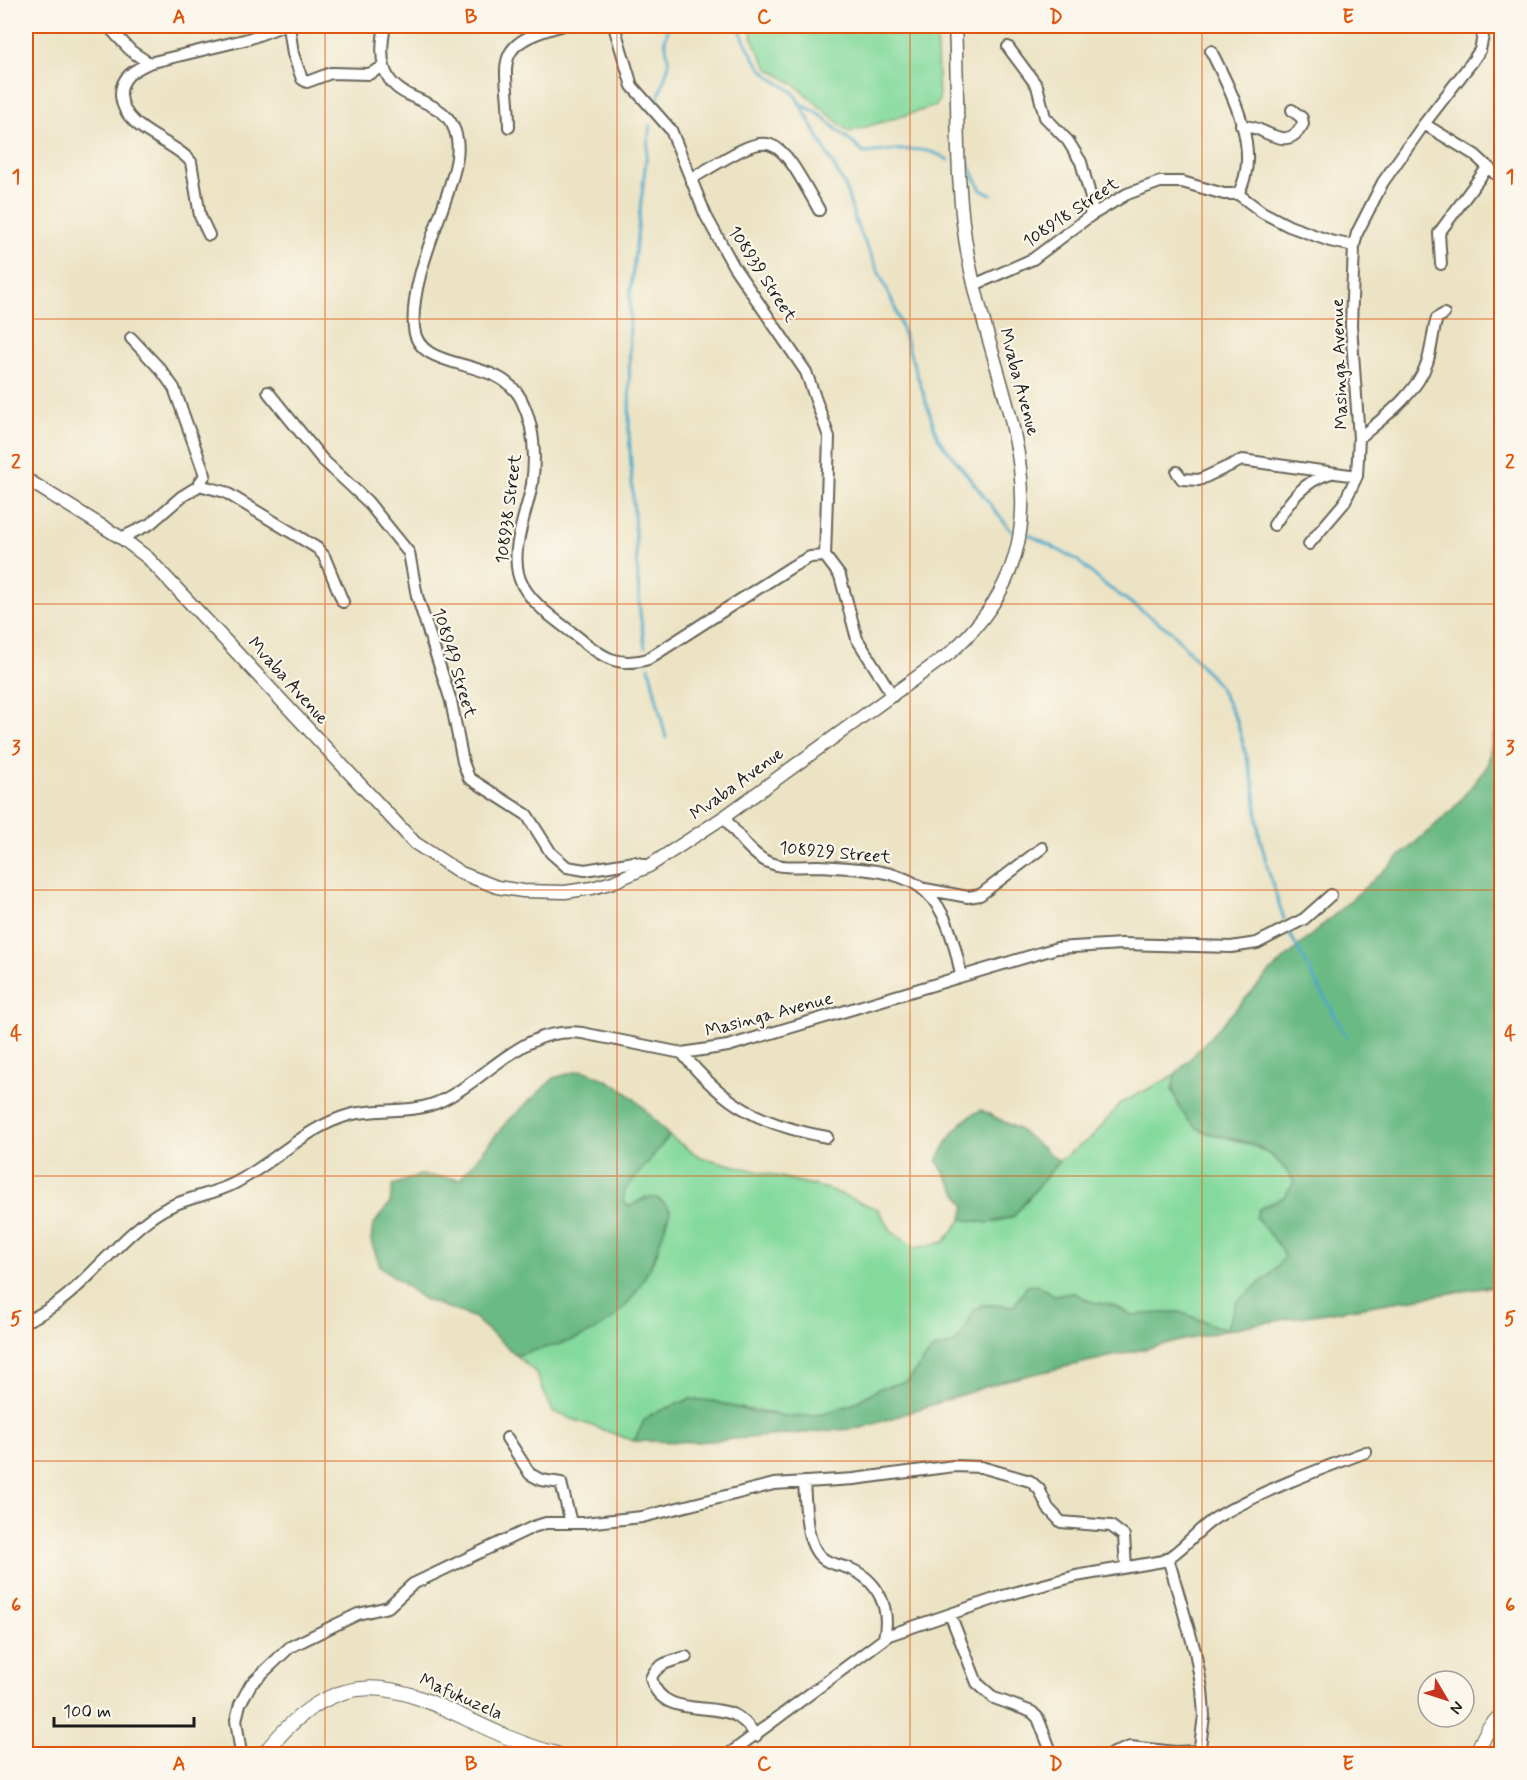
<svg xmlns="http://www.w3.org/2000/svg" width="1527" height="1780" viewBox="0 0 1527 1780" font-family="Mynerve,sans-serif">
<rect width="100%" height="100%" fill="#fbf7ec"/>
<filter id="ink" filterUnits="userSpaceOnUse"><feTurbulence type="fractalNoise" baseFrequency=".0167" numOctaves="2"/><feDisplacementMap in="SourceGraphic" scale="12" xChannelSelector="R" yChannelSelector="G"/><feConvolveMatrix kernelMatrix="1 2 1 2 8 2 1 2 1" color-interpolation-filters="sRGB"/></filter>
<filter id="wash" filterUnits="userSpaceOnUse"><feTurbulence type="fractalNoise" baseFrequency=".008" numOctaves="4" result="noise"/><feDisplacementMap in="SourceGraphic" scale="24" xChannelSelector="R" yChannelSelector="G"/><feGaussianBlur stdDeviation="1.35" result="paint"/><feColorMatrix in="noise" values="0 0 0 0 0 0 0 0 0 0 0 0 0 0 0 0 0 1.4 0 .05"/><feComposite in="paint" operator="in"/></filter>
<g filter="url(#wash)">
<rect width="100%" height="100%" fill="#ece3c4"/>
<!-- green -->
<path fill="#84da9d" stroke="#507b5c" stroke-width="1.5" d="M 749,26 L 936,26 L 939,100 L 936,106 L 849,132 L 794,84 L 768,68 L 754,43 Z
M 1175,1075 L 1172,1091 L 1202,1132 C 1240,1141 1273,1145 1294,1182 L 1284,1197 L 1259,1209 L 1256,1218 L 1281,1248 L 1285,1257 L 1272,1273 L 1237,1302 L 1226,1330 L 1180,1312 L 1131,1315 L 1113,1305 L 1092,1302 L 1074,1293 L 1054,1295 L 1037,1285 L 1014,1306 L 983,1305 L 974,1310 L 960,1338 L 953,1345 L 933,1349 L 908,1381 L 880,1388 L 853,1404 L 823,1414 L 792,1417 L 690,1399 L 652,1414 L 644,1421 L 634,1441 L 553,1412 L 535,1372 L 516,1355 C 550,1347 592,1334 619,1311 C 637,1297 647,1271 658,1252 L 646,1197 L 629,1207 L 623,1200 L 625,1190 L 669,1136 L 700,1157 L 828,1189 L 878,1209 L 892,1232 L 916,1248 L 944,1242 L 962,1219 L 988,1223 L 1013,1217 L 1059,1161 L 1093,1136 L 1121,1103 Z"/>
<!-- forest -->
<path fill="#6bba84" stroke="#446b50" stroke-width="1.5" d="M 1501,698 L 1501,1285 L 1250,1325 L 1003,1381 L 862,1428 L 698,1442 L 634,1441 L 644,1421 L 652,1414 L 690,1399 L 713,1401 L 752,1412 L 792,1417 L 823,1414 L 853,1404 L 880,1388 L 908,1381 L 933,1349 L 953,1345 L 960,1338 L 974,1310 L 983,1305 L 1014,1306 L 1027,1286 L 1037,1285 L 1054,1295 L 1074,1293 L 1092,1302 L 1113,1305 L 1131,1315 L 1180,1312 L 1226,1330 L 1237,1302 L 1272,1273 L 1284,1257 L 1281,1248 L 1256,1218 L 1259,1209 L 1284,1197 L 1294,1182 C 1285,1165 1268,1149 1249,1143 C 1219,1132 1195,1140 1179,1106 C 1173,1094 1172,1088 1175,1075 L 1271,971 L 1452,810 L 1487,767 Z
M 582,1070 C 624,1083 641,1104 669,1136 L 625,1190 L 623,1200 L 629,1207 C 645,1197 658,1191 670,1210 C 658,1253 639,1307 596,1330 C 572,1343 543,1348 516,1355 L 473,1317 L 423,1299 L 380,1266 L 371,1241 L 373,1225 L 390,1203 L 393,1185 L 420,1175 L 460,1179 L 505,1124 L 554,1078 Z
M 981,1110 L 1018,1129 L 1059,1161 L 1013,1217 L 988,1223 L 962,1219 L 965,1206 L 937,1161 C 948,1139 958,1120 981,1110 Z"/>
<g fill="none" stroke-linecap="round" stroke-linejoin="round">
<!-- stream -->
<path stroke="#4aa9c9" stroke-width="3" d="M 738,26 C 745,41 753,60 765,72 C 779,88 789,81 800,104 L 818,113 L 864,153 C 891,151 925,143 948,160
M 800,104 L 845,186 L 856,223 L 894,305 L 938,438 L 1012,532
M 656,105 L 669,64 L 665,40 L 669,26
M 967,160 L 981,190 L 991,194
M 1028,534 L 1077,560 L 1104,584 L 1172,632 L 1218,685 L 1237,721 L 1254,785 L 1259,834 L 1269,873 L 1284,919
M 645,647 L 640,613 L 629,433 L 630,296 L 650,125
M 649,667 L 666,738
M 1290,934 L 1347,1038"/>
</g>
</g>
<g filter="url(#ink)">
<g fill="none" stroke-linecap="round" stroke-linejoin="round">
<!-- minor casing -->
<g stroke="#656257" stroke-width="14">
<path id="minor" d="M 108,26 L 131,51 L 149,63 L 248,39 L 282,26
M 289,26 L 293,54 L 302,79 L 307,82 L 331,73 L 369,74 L 383,67
M 385,26 C 366,119 447,81 457,139 C 460,157 453,175 448,192 C 435,232 410,286 414,328 C 418,374 498,355 521,399 C 534,425 536,456 532,484 C 527,514 506,556 523,586 C 535,607 560,623 579,638 C 602,657 618,668 648,659 L 793,566 L 810,557 L 825,556 L 840,576 L 857,639 L 893,696
M 614,26 L 632,86 L 671,130 L 706,216 L 734,267 L 806,372 L 829,437 L 825,556
M 1008,47 L 1037,86 L 1045,117 L 1068,141 L 1081,162 L 1092,202 L 1090,216
M 1211,51 C 1231,91 1263,151 1238,194
M 149,63 C 134,70 120,77 121,96 C 124,131 172,139 191,162 L 200,216 L 209,235
M 1424,124 L 1475,155 L 1502,180
M 1241,125 C 1247,127 1254,127 1260,130 C 1277,138 1291,146 1303,124 L 1302,118 L 1292,110
M 509,127 C 509,65 487,45 561,26
M 691,179 C 773,130 772,125 819,210
M 1441,264 L 1439,233 L 1487,168
M 974,285 L 1033,259 L 1090,216 L 1127,194 L 1160,182 L 1182,182 L 1224,194 L 1238,194 L 1262,212 L 1289,226 L 1330,241 L 1354,246
M 268,392 L 322,459 L 367,501 L 409,553 L 417,596 L 451,701 L 463,762 L 469,778 L 527,815 L 551,853 L 567,867 L 585,870 L 634,862 L 649,866
M 1359,438 C 1383,418 1416,395 1427,363 C 1432,349 1432,333 1437,318 L 1444,314
M 1177,472 L 1182,479 L 1199,480 L 1242,460 L 1357,476
M 199,485 L 225,492 L 317,548 L 324,556 L 343,602
M 1274,525 C 1289,502 1303,481 1331,473
M 121,538 L 150,524 L 181,497 L 197,487 L 205,475 L 174,388 L 161,370 L 131,338
M 1309,544 L 1344,503 L 1357,476 L 1359,438 L 1351,325 L 1354,246 L 1357,233 L 1383,182 L 1424,124 L 1472,62 L 1480,50 L 1485,26
M 724,817 C 736,832 750,854 768,862 C 783,869 802,866 818,866 C 912,871 942,876 961,975
M 925,889 L 968,897 L 980,895 L 1042,848
M 682,1053 C 724,1105 761,1125 827,1137
M 26,1321 C 81,1299 113,1239 163,1210 C 185,1197 213,1195 235,1183 C 274,1163 306,1127 349,1115 C 379,1107 414,1115 443,1100 C 490,1077 523,1026 582,1033 L 682,1053 L 728,1046 L 1057,948 L 1122,944 L 1231,947 L 1257,943 L 1304,919 L 1331,895
M 507,1438 L 530,1474 L 541,1480 L 561,1483 L 571,1523
M 804,1484 C 806,1504 805,1534 816,1551 C 823,1563 836,1564 848,1568 C 878,1579 891,1608 884,1638
M 1168,1558 L 1195,1651 L 1202,1689 L 1204,1716 L 1199,1754
M 950,1614 L 977,1683 L 994,1698 L 1032,1712 L 1038,1718 L 1052,1754
M 686,1657 C 672,1661 657,1663 651,1678 C 661,1717 706,1703 732,1714 C 743,1718 750,1727 756,1736
M 241,1754 L 236,1720 L 240,1704 L 251,1684 L 290,1647 L 358,1614 L 388,1607 L 413,1584 L 533,1527 L 546,1523 L 584,1523 L 642,1517 L 774,1484 L 854,1479 L 954,1466 L 981,1467 L 1030,1481 L 1039,1489 L 1048,1508 L 1061,1522 L 1111,1526 L 1124,1536 L 1126,1567
M 729,1754 L 889,1635 L 1003,1596 L 1076,1576 L 1163,1561 C 1183,1551 1197,1529 1217,1517 C 1264,1490 1315,1471 1366,1452
M 1111,1754 L 1130,1747 L 1175,1752 L 1198,1751"/>
</g>
<!-- tertiary casing -->
<g stroke="#656257" stroke-width="15">
<path id="tertiary" d="M 26,479 L 123,539 L 148,558 L 415,843 L 461,873 L 497,887 L 523,891 L 565,892 L 592,888 L 613,882 L 649,866 L 724,817 L 950,653 C 1085,533 994,399 968,256 C 954,181 959,102 955,26"/>
</g>
<!-- secondary casing -->
<g stroke="#656257" stroke-width="16">
<path id="secondary" d="M 264,1754 C 368,1622 440,1725 557,1754
M 681,1754 L 701,1754
M 1476,1754 L 1488,1729 L 1502,1714"/>
</g>
<!-- minor -->
<use href="#minor" stroke="#fff" stroke-width="10"/>
<!-- tertiary -->
<use href="#tertiary" stroke="#fff" stroke-width="12"/>
<!-- secondary -->
<use href="#secondary" stroke="#fff" stroke-width="14"/>
</g>
</g>
<!-- grid -->
<path fill="none" stroke="#de560d" stroke-width="1.5" stroke-opacity="0.55" d="M 325,26 L 325,1754M 617,26 L 617,1754M 910,26 L 910,1754M 1202,26 L 1202,1754M 26,319 L 1502,319M 26,604 L 1502,604M 26,890 L 1502,890M 26,1176 L 1502,1176M 26,1461 L 1502,1461"/>
<g text-anchor="middle" dominant-baseline="central" stroke-width="4.5" stroke-linejoin="round" paint-order="stroke">
<!-- street labels -->
<g font-size="18" fill="#1c1c1c" stroke="#fbf7ec">
<text transform="translate(1071 213) rotate(-34)">108918 Street</text>
<text transform="translate(762 274) rotate(57)">108939 Street</text>
<text transform="translate(1340 364) rotate(-92)">Masinga Avenue</text>
<text transform="translate(1019 382) rotate(75)">Mvaba Avenue</text>
<text transform="translate(509 509) rotate(-83)">108938 Street</text>
<text transform="translate(454 663) rotate(73)">108949 Street</text>
<text transform="translate(288 681) rotate(48)">Mvaba Avenue</text>
<text transform="translate(737 784) rotate(-36)">Mvaba Avenue</text>
<text transform="translate(835 853) rotate(5)">108929 Street</text>
<text transform="translate(769 1015) rotate(-15)">Masinga Avenue</text>
<text transform="translate(461 1697) rotate(24)">Mafukuzela</text>
</g>
</g>
<!-- margin -->
<rect width="1527" height="1780" fill="none" stroke="#fbf7ec" stroke-width="66"/>
<!-- north arrow -->
<g transform="translate(1446 1699) rotate(129)"><circle r="28" fill="#fbf7ec" stroke="#a29f99" stroke-width="1.5"/>
<path d="M0-4.5L10 22L0 15L-10 22Z" fill="#c8321e"/>
<text y="-9" font-size="16" font-weight="bold" text-anchor="middle" fill="#1c1c1c">N</text>
</g>
<!-- scale -->
<path d="M54 1717v9h140v-9" fill="none" stroke="#1c1c1c" stroke-width="3"/>
<text x="63" y="1717" font-size="18" fill="#1c1c1c" stroke="#fbf7ec" stroke-width="4.5" paint-order="stroke">100 m</text>
<rect x="33" y="33" width="1461" height="1714" fill="none" stroke="#de560d" stroke-width="2"/>
<g font-size="20" text-anchor="middle" font-weight="bold" fill="#de560d">
<text x="179" y="23">A</text>
<text x="471" y="23">B</text>
<text x="764" y="23">C</text>
<text x="1056" y="23">D</text>
<text x="1348" y="23">E</text>
<text x="16" y="183">1</text>
<text x="1510" y="183">1</text>
<text x="16" y="468">2</text>
<text x="1510" y="468">2</text>
<text x="16" y="754">3</text>
<text x="1510" y="754">3</text>
<text x="16" y="1040">4</text>
<text x="1510" y="1040">4</text>
<text x="16" y="1325">5</text>
<text x="1510" y="1325">5</text>
<text x="16" y="1611">6</text>
<text x="1510" y="1611">6</text>
<text x="179" y="1770">A</text>
<text x="471" y="1770">B</text>
<text x="764" y="1770">C</text>
<text x="1056" y="1770">D</text>
<text x="1348" y="1770">E</text>
</g>
</svg>
